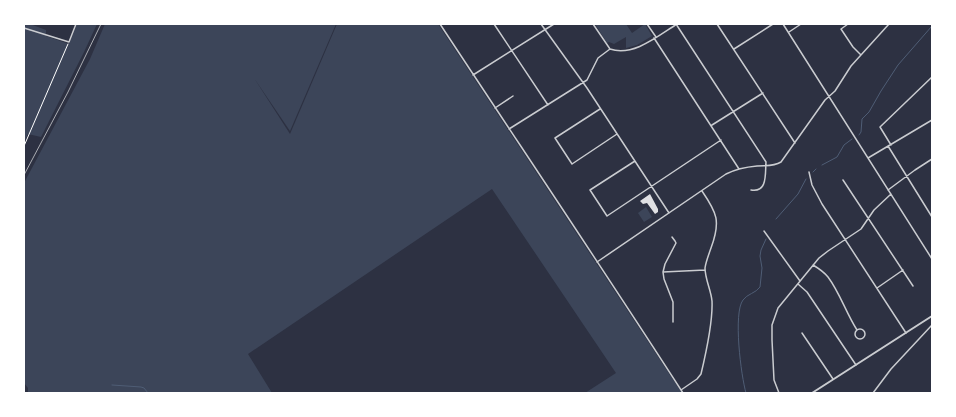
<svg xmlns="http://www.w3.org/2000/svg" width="956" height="417" viewBox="0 0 956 417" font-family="'Roboto Condensed',sans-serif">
<rect width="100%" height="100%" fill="#2d3142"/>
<!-- green -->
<path fill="#3c4559" d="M 24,24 L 30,24 L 46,30 L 46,36 L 69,44 L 77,24 L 97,24 L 84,52 L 41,137 L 28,134 L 24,142 Z
M 105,24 L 336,24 L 290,131 L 254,78 L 290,134 L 337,24 L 438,24 L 682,393 L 585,393 L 616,373 L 492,189 L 248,354 L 272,393 L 28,393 L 28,388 L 24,383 L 24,183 L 90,59 Z
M 595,24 L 626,24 L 632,33 L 645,24 L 652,36 L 637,45 L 626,48 L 626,37 L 614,44 L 609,42 L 607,43 Z
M 646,207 L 652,217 L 644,222 L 638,213 Z"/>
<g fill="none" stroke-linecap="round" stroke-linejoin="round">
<!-- stream -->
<path stroke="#4f5d75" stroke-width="1" d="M 859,135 L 861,132 L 862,119 L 869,112 L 881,91 L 898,65 L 932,26
M 822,165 L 837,157 L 844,145 L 852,139
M 813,172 L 816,169
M 776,219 L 798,194 L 806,179
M 112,385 L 141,387 L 144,388 L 148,393
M 746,393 C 741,376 733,313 743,300 C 747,294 756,293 760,287 L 762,268 L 760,256 L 761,250 L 766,239"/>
</g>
<!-- building -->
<path fill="#e0e0e3" d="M 650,194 L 658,209 L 658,212 L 655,214 L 647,203 L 643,204 L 640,201 Z"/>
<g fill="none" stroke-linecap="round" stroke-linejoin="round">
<!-- path -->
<path stroke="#fff" stroke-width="1" d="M 24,146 L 68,44"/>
<!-- minor -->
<path stroke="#caccd0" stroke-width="1.5" d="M 440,24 C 521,147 603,269 683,393
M 494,24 L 548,105
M 541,24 L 587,88 L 669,213
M 593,24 L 610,49
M 647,24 L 656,37
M 676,24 L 766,162 C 765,173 768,193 751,190
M 717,24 L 795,143
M 783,24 L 932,259
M 848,24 L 841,29 L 853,47 L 861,55
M 24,28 L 69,42 L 76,24
M 789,32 L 801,24
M 654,38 L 739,169
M 734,49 L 773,24
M 473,75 L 554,24
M 495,108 L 513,96
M 600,109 L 555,138 L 572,164 L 617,134
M 712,125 L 763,93
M 509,129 L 587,80 L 598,58 L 610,49 C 633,57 658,36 677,24
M 891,145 L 880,127 L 932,77
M 888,146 L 932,217
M 868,158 L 932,120
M 635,161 L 590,190 L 607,216 L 721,140
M 809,172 L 812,185 L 822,204 L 906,333
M 843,180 L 913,286
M 888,190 L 915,170 L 932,159
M 764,231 L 800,281
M 672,237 L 675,241 L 676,243 L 665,264 L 663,272 L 664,279 L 673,302 L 673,322
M 597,262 L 726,174 C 736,169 746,167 757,166 C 766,165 773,167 781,162 L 825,100 L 835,91 L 851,66 L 889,24
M 813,265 C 818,268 824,272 828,277 C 840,293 846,313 857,330
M 663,272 L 705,270
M 798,284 L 807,292 L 856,365
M 877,288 L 903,270
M855 334a5 5 0 1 1 10 0a5 5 0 1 1-10 0Z
M 802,333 L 833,379
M 681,390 L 697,379 L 701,374 C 706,353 713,323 712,301 C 711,290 705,279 705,268 C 706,261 709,254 711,248 C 721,221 717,213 702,191
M 779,393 L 774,380 L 772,340 L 772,325 L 778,308 L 819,258 L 828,251 L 861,229 L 874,210 L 891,194
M 873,393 L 891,369 L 932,325"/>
<!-- tertiary -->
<path stroke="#caccd0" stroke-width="2" d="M 812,393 L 932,316"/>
<!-- rail -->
<path stroke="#abadb3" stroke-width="1" d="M 24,175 L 68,92 L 101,24"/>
</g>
<!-- border -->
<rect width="956" height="417" fill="none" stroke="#ffffff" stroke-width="50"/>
</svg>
